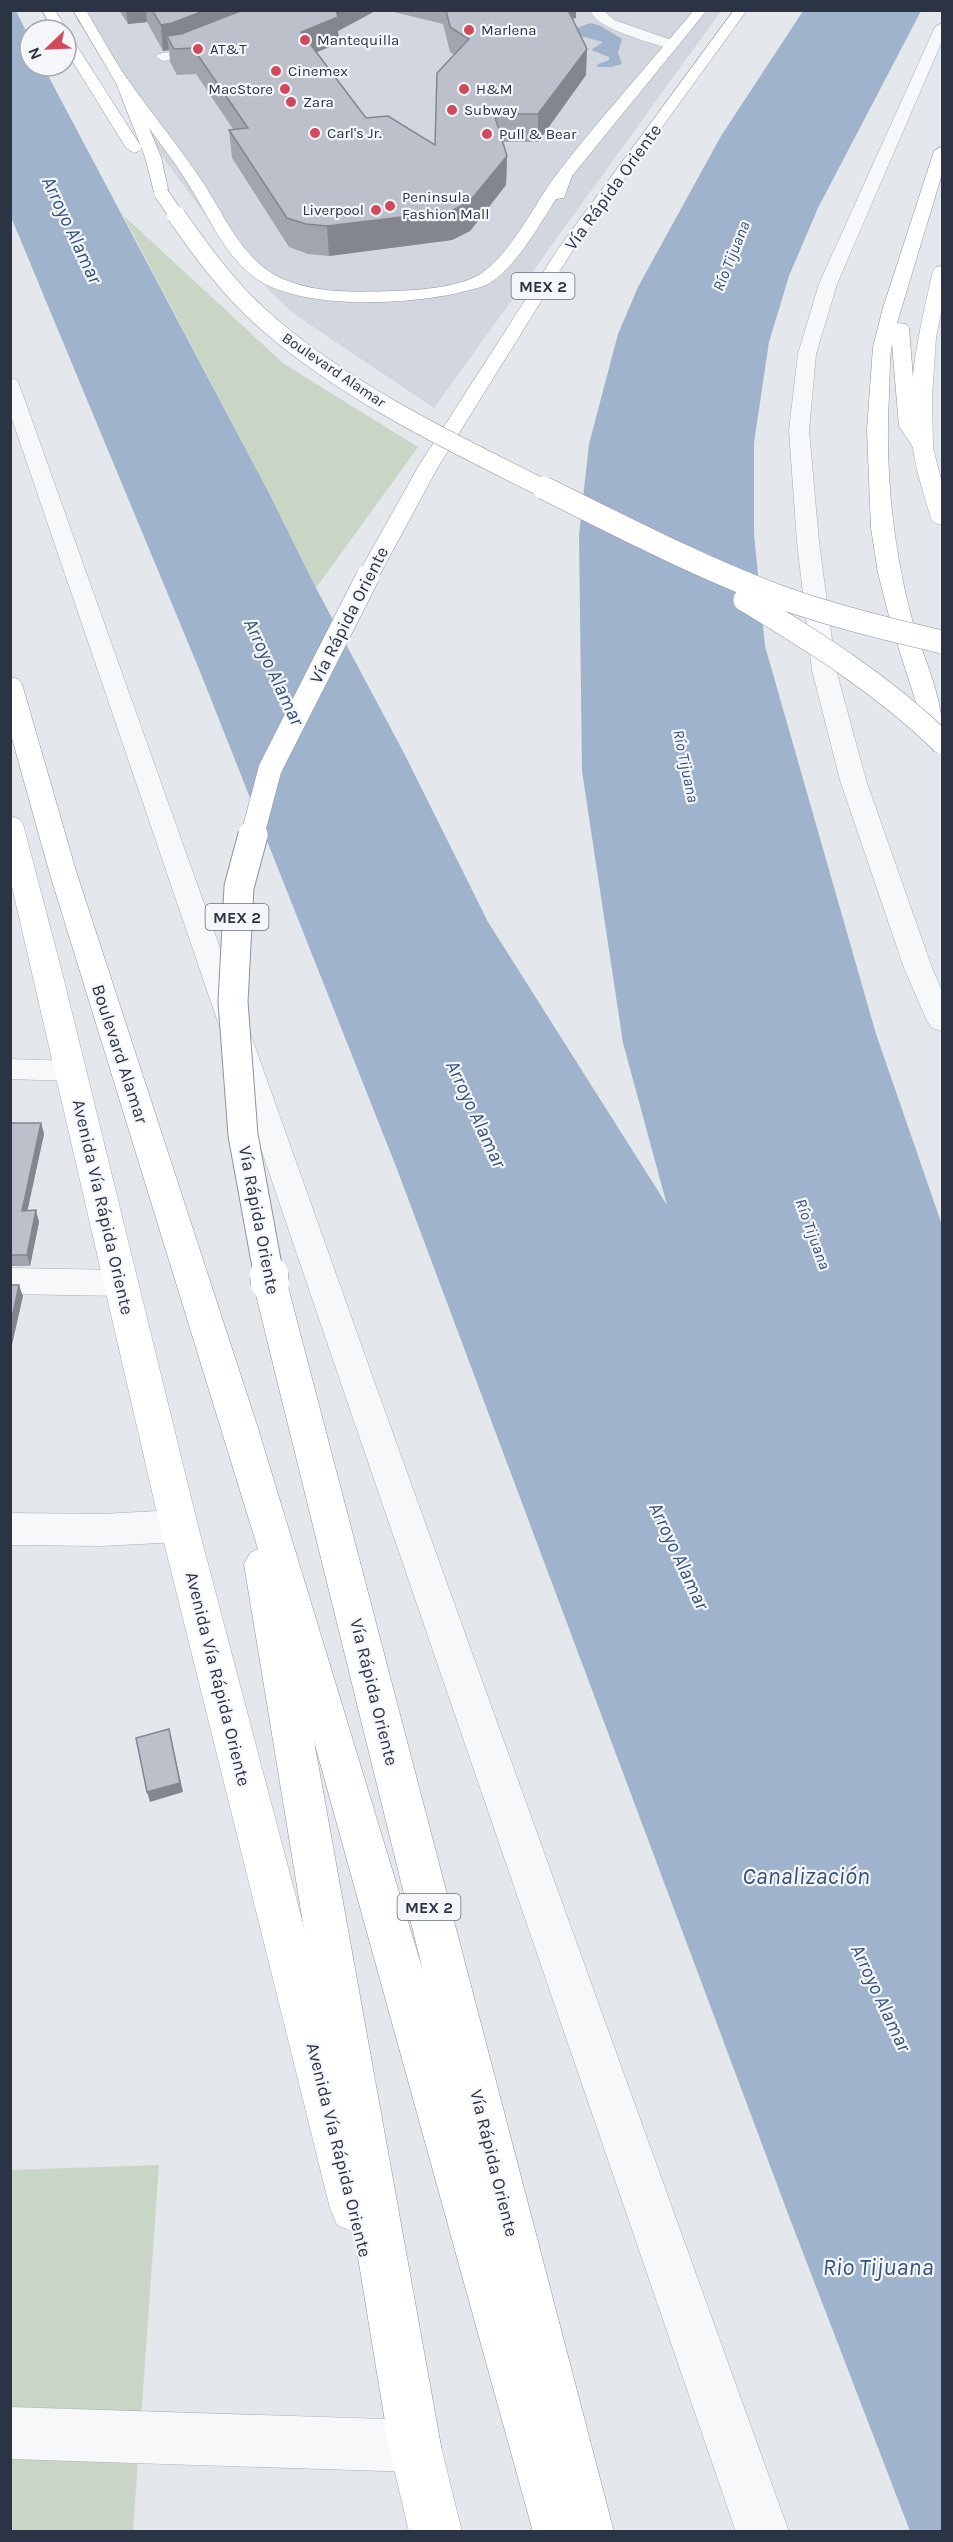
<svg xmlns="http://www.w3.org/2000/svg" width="953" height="2542" viewBox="0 0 953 2542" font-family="Karla,sans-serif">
<rect width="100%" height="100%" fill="#e4e7ec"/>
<!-- built -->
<path fill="#d2d6de" d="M 74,11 L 721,11 L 434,408 L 294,314 L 242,264 L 156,148 L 120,79 L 78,22 Z"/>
<!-- green -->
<path fill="#c9d6c5" d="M 123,215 L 284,364 L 418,447 L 316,588 L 269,493 Z
M 159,2165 L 133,2531 L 11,2531 L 10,2170 Z"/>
<!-- water -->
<path fill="#9fb4cc" d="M 10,11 L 16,11 L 30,39 L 30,66 L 43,66 L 269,493 L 316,588 L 405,755 L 488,922 L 667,1205 L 623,1043 L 582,771 L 579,535 L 589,444 L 618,334 L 638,287 L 721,136 L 803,11 L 921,11 L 818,208 L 789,276 L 769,342 L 754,443 L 754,534 L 765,646 L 876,1034 L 942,1225 L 942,2531 L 910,2531 L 790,2219 L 397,1169 L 199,669 L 11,217 Z
M 591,23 L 601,26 L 622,39 L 618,53 L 622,64 L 611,67 L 597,67 L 598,64 L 609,60 L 609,57 L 591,50 L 603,42 L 565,32 Z"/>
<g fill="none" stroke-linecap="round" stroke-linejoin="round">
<!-- minor casing -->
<g stroke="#a9aeb7" stroke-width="1">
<path id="minor" d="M 591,10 L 603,10 L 614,20 L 677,42 L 679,45 L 672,49 L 667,48 C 650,42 593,28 591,10 Z
M 942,23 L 942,41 L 837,284 L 816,354 L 809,430 L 819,542 L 836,670 L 866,780 L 932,968 L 942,991 L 942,1031 L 932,1028 L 927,1021 L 904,968 L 840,780 L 812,670 L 797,542 L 789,430 L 798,354 L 819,284 L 935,27 Z
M 212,37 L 217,38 L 219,41 L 217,44 L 183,58 L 163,61 L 156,57 L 158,54 L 175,51 Z
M 10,378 L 17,380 L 19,384 L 378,1392 L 789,2532 L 736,2532 L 344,1392 L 10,413 Z
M 10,1059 L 71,1061 L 82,1064 L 86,1071 L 82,1078 L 71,1081 L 10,1079 Z
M 10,1268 L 121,1270 L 133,1274 L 138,1283 L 133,1292 L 121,1296 L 10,1294 Z
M 179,1510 L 192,1515 L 198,1526 L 192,1537 L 179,1542 L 101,1546 L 10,1545 L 10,1513 L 101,1514 Z
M 10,2407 L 415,2420 L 433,2428 L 441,2446 L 433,2464 L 415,2472 L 10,2459 Z"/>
</g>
<!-- major casing -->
<g stroke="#a3abb8" stroke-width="1">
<path id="major" d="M 942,266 L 942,308 L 936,337 L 932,396 L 933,448 L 942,483 L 942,525 L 935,523 L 931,519 C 925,496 916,472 913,448 C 905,389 920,328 933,271 L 936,267 Z
M 10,816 L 19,819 L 23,824 L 64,980 L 198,1526 L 378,2208 L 371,2225 L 354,2232 L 337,2225 L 330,2208 L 160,1526 L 10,878 Z
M 410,2400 L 428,2408 L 436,2426 L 462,2532 L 409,2532 L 384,2426 L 392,2408 Z"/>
</g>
<!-- highway casing -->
<g stroke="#8b94a3" stroke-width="1">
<path id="highway" d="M 42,10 L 55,10 L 67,30 L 66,31 L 53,30 Z
M 73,10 L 86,10 C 101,35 114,61 131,84 C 153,115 177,144 198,175 C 224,212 240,260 283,279 C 317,294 359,292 395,291 C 420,290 464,287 483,272 C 515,248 535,202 559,171 C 602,116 649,64 694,10 L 707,10 L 572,176 L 564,198 L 556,199 C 539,226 521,258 496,279 C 486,287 470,290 458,293 C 405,305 293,311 250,274 C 224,252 210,220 193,192 C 180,169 164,149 149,128 L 161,157 L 169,193 L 167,196 L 155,196 L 145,157 L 116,83 Z
M 734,10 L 747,10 L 573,250 L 438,467 L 379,576 L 376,581 L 368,583 L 360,581 L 357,576 L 418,467 L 558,249 Z
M 66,36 L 73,40 L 142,148 L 139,151 L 134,153 L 126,148 L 66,51 Z
M 942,146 L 942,174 L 897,323 L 906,324 L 909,328 L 915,403 L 919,426 L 933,448 L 930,452 L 916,452 L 899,426 L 892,344 C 889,360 890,378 889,394 C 885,468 892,541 910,612 C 923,660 948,703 942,753 L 933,751 L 930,746 L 891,624 L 878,573 L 871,528 L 867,430 L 873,347 L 883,308 L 934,151 Z
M 10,677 L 18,679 L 22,684 L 76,871 L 257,1425 L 423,1971 L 253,1283 L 258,1274 L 270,1270 L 282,1274 L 287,1283 L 614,2532 L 533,2532 L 314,1741 L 441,2446 L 433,2464 L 415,2472 L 397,2464 L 389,2446 L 244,1564 L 250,1553 L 258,1549 L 49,871 L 10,731 Z"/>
</g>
<!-- minor -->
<use href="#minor" fill="#f7f8fa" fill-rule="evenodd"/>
<!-- major -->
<use href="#major" fill="#fff" fill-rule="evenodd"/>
<!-- highway -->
<use href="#highway" fill="#fff" fill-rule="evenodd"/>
<!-- highway-bridge-far4 casing -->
<g stroke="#8b94a3" stroke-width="15" stroke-linecap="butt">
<path id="highway-bridge-far4" d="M 161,193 L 177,216"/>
</g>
<!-- highway-bridge-far3 casing -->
<g stroke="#8b94a3" stroke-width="19" stroke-linecap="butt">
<path id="highway-bridge-far3" d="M 176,215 C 202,252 229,289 263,319 C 342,390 452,443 547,490"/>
</g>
<!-- highway-bridge-far2 casing -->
<g stroke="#8b94a3" stroke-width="24" stroke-linecap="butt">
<path id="highway-bridge-far2" d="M 544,488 C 621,526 699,567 780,597 C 833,616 887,629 942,642
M 745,600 C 815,642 883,685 942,742
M 252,837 L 270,769 L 368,576"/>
</g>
<!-- highway-bridge-far1 casing -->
<g stroke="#8b94a3" stroke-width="31" stroke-linecap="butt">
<path id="highway-bridge-far1" d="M 253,835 L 239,887 L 233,1002 L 243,1135 L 269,1277"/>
</g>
<!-- highway-bridge casing -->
<g stroke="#8b94a3" stroke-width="39" stroke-linecap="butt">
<path id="highway-bridge" d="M 269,1275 L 270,1283"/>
</g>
<!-- highway-bridge-far4 -->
<use href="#highway-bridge-far4" stroke="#fff" stroke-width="14"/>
<!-- highway-bridge-far3 -->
<use href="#highway-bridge-far3" stroke="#fff" stroke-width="18"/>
<!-- highway-bridge-far2 -->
<use href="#highway-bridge-far2" stroke="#fff" stroke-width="23"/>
<!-- highway-bridge-far1 -->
<use href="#highway-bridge-far1" stroke="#fff" stroke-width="29"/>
<!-- highway-bridge -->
<use href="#highway-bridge" stroke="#fff" stroke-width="38"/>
</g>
<!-- wall -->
<path fill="#a1a5ae" d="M 119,10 L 377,10 L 338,31 L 339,43 L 316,52 L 366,118 L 435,145 L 454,55 L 450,52 L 443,24 L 386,10 L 576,10 L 576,18 L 572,19 L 586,75 L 538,142 L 502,142 L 507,156 L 506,185 L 470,231 L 452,240 L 329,256 L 308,254 L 289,247 L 232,158 L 229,130 L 233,129 L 196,74 L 177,75 L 170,62 L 169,50 L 163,51 L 147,22 L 128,24 Z
M 10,1123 L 41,1123 L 44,1134 L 27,1211 L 39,1222 L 30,1266 L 10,1266 Z"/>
<!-- shaded-wall -->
<path fill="#83868d" d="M 126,10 L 146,10 L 147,22 L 128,24 Z
M 206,10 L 266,10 L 174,49 L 167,36 L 169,50 L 163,51 L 161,25 Z
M 336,10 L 377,10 L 338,31 L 339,43 L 303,58 L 301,32 Z
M 560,10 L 576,10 L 576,18 L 559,20 Z
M 587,49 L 586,75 L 538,142 L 538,114 Z
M 507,156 L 506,185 L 470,231 L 452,240 L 329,256 L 327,226 Z
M 41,1123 L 44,1134 L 25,1222 L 22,1211 Z
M 36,1210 L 39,1222 L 30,1266 L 27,1255 Z
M 19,1285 L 23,1296 L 10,1354 L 10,1327 Z
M 169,1729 L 183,1792 L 150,1802 L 147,1792 Z"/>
<!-- building -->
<path fill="#bbc0ca" stroke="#83868d" stroke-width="1.5" d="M 152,10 L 206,10 L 172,23 L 161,25 Z
M 243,10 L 336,10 L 338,17 L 301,32 L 366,118 L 388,116 L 435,145 L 437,73 L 469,39 L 450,27 L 446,10 L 568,10 L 587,49 L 538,114 L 494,114 L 507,156 L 470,201 L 451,211 L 327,226 L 306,224 L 287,218 L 229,130 L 248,128 L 193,48 L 174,49 L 167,36 L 181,34 Z
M 10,1123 L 41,1123 L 22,1211 L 36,1210 L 27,1255 L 10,1255 Z
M 10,1285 L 19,1285 L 10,1327 Z
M 169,1729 L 180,1783 L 147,1792 L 136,1738 Z"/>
<!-- markers -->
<g fill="#d1495b" stroke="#f4f6f9" stroke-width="2">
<circle cx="469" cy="30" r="6"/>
<circle cx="305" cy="40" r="6"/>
<circle cx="198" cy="49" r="6"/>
<circle cx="276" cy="71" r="6"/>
<circle cx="285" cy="89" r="6"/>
<circle cx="464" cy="89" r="6"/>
<circle cx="291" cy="102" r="6"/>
<circle cx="452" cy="110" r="6"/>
<circle cx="315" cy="133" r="6"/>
<circle cx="487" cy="134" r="6"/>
<circle cx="390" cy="206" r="6"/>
<circle cx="376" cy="210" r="6"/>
</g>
<g text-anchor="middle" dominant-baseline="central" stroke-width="4.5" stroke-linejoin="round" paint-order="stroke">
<!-- far-poi labels -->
<g font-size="15" fill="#2b3445" stroke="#f4f6f9" text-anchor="start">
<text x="481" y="30">Marlena</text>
<text x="317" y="40">Mantequilla</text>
<text x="210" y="49">AT&amp;T</text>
<text x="288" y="71">Cinemex</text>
<text x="273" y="89" text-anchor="end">MacStore</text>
<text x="476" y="89">H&amp;M</text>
<text x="303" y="102">Zara</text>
<text x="464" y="110">Subway</text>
<text x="327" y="133">Carl's Jr.</text>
<text x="499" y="134">Pull &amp; Bear</text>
<text x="402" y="197">Peninsula<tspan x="402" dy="17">Fashion Mall</tspan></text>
<text x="364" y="210" text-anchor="end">Liverpool</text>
</g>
<!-- far-street labels -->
<g font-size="15" fill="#2b3445" stroke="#f4f6f9">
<text transform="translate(334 370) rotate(34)">Boulevard Alamar</text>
</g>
<!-- far-water labels -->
<g font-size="16" font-style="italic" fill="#34527a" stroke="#f4f6f9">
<text transform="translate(731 256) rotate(-68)">Río Tijuana</text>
<text transform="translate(686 766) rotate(78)">Río Tijuana</text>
<text transform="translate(813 1234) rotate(70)">Río Tijuana</text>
</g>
<!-- shield labels -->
<g fill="#f4f6f9" stroke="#676e7b" stroke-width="1.5">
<rect x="511.5" y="273" width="63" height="26" rx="4.5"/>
<rect x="205.5" y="904" width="63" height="26" rx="4.5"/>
<rect x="397.5" y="1894" width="63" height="26" rx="4.5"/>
</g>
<g font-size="16" font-weight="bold" fill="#2b3445">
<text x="543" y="286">MEX 2</text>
<text x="237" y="917">MEX 2</text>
<text x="429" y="1907">MEX 2</text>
</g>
<!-- street labels -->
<g font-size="18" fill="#2b3445" stroke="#f4f6f9">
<text transform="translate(613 187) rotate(-54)">Vía Rápida Oriente</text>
<text transform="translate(349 615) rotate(-63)">Vía Rápida Oriente</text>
<text transform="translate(120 1054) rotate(72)">Boulevard Alamar</text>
<text transform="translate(103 1207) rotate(77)">Avenida Vía Rápida Oriente</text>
<text transform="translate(259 1220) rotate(79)">Vía Rápida Oriente</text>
<text transform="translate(218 1679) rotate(76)">Avenida Vía Rápida Oriente</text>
<text transform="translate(374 1692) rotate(76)">Vía Rápida Oriente</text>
<text transform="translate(339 2150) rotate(76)">Avenida Vía Rápida Oriente</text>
<text transform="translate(494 2163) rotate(76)">Vía Rápida Oriente</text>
</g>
<!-- water labels -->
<g font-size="20" font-style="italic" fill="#34527a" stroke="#f4f6f9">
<text transform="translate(72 230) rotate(65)">Arroyo Alamar</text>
<text transform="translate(274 672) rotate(65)">Arroyo Alamar</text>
<text transform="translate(476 1114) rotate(65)">Arroyo Alamar</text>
<text transform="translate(679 1556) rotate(65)">Arroyo Alamar</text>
<text transform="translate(881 1998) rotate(65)">Arroyo Alamar</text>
</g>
<!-- near-water labels -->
<g font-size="24" font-style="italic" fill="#34527a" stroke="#f4f6f9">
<text x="806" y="1876">Canalización</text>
<text x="878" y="2267">Rio Tijuana</text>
</g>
</g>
<!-- border -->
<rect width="953" height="2542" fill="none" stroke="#2b3445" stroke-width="24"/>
<!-- north arrow -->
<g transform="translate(48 48) rotate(247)"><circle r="28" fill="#f4f6f9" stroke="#a4a8b1" stroke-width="1.5"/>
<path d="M0-4.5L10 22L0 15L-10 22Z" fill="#d1495b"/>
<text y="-9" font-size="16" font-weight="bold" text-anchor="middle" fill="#2b3445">N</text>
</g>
</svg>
